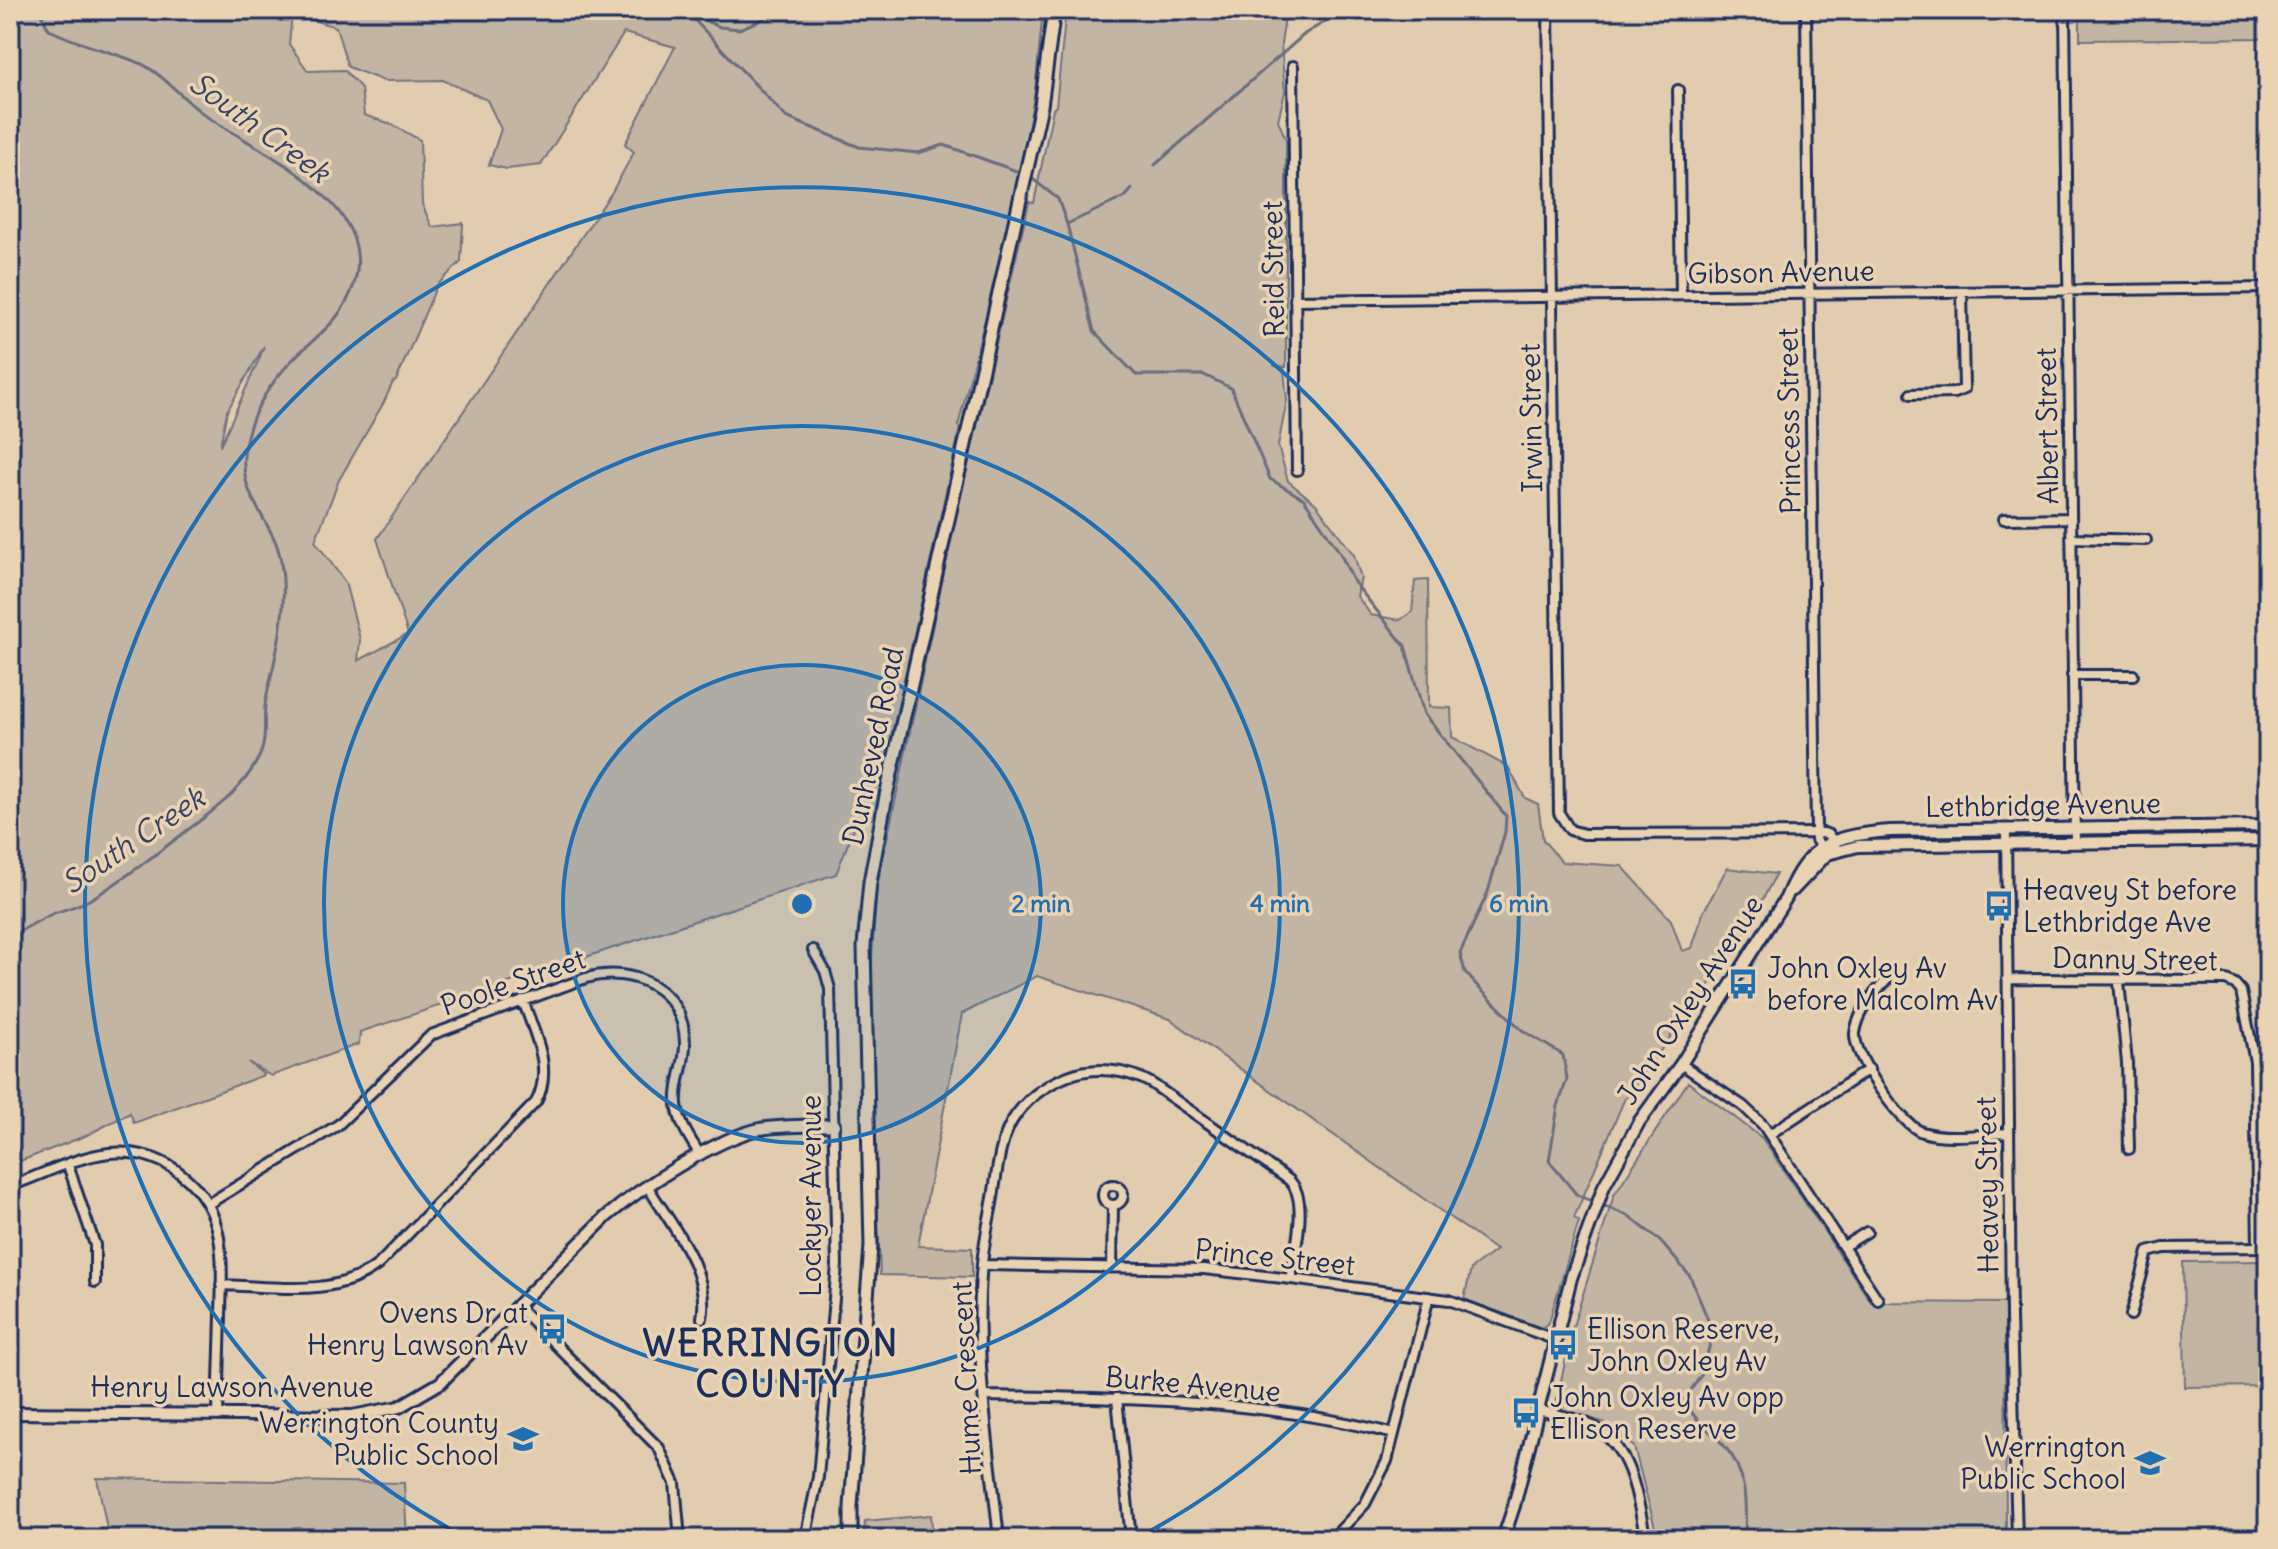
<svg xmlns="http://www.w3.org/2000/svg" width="2278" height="1549" viewBox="0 0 2278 1549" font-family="Delius,sans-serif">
<rect width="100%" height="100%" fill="#e1ccaf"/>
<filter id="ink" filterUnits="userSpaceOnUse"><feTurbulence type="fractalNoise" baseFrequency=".0125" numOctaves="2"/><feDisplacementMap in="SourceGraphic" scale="16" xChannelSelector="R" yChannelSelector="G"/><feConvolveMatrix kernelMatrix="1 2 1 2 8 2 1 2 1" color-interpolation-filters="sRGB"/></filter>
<g filter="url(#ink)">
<!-- green -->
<path fill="#c3b5a3" stroke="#6f7280" stroke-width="2" fill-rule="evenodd" d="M 10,10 L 1043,10 L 1035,91 L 1016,196 L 958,426 L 960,428 L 873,819 L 858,818 L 836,874 L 360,1032 L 359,1044 L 271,1076 L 248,1062 L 264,1075 L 134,1123 L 130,1113 L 85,1136 L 10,1165 ZM 292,14 L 336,27 L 348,67 L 384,81 L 443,80 L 487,100 L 501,129 L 489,165 L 507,169 L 541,165 L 624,33 L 675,47 L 625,144 L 634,152 L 612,192 L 377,539 L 408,634 L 358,661 L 360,639 L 345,582 L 315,541 L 339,480 L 384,402 L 393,382 L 396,381 L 437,285 L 461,262 L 463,223 L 432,227 L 422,204 L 420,140 L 391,124 L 364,115 L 361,88 L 344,70 L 308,71 L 289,44 ZM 264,346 L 260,357 L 220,446 L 227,411 Z
M 1066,10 L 1286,10 L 1281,44 L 1285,92 L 1278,120 L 1286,140 L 1286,367 L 1273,365 L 1284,369 L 1287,400 L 1278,446 L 1288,481 L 1316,504 L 1354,555 L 1361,578 L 1357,596 L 1371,615 L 1400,620 L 1412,612 L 1415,581 L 1428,580 L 1429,707 L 1451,708 L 1452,737 L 1508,767 L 1525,798 L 1538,804 L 1543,840 L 1562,862 L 1622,866 L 1671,920 L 1682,951 L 1692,948 L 1703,913 L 1727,868 L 1776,874 L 1741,941 L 1624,1100 L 1574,1218 L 1579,1221 L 1549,1322 L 1542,1328 L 1464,1299 L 1471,1269 L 1496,1250 L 1170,1019 L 1037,976 L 962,1014 L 918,1246 L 972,1248 L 972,1277 L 880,1275 L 870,985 L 877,886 L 957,512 L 1029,202 L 1034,203 L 1053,109 L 1056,106 Z
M 2080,10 L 2268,10 L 2268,38 L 2080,40 Z
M 1688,1082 L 1762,1138 L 1871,1302 L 2005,1303 L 2006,1539 L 1658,1539 L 1634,1447 L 1604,1423 L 1555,1407 L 1574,1323 L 1614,1195 Z
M 2268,1261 L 2268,1386 L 2185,1387 L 2183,1262 Z
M 97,1478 L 404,1483 L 407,1539 L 109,1539 Z
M 931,1515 L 933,1539 L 864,1539 L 865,1521 Z"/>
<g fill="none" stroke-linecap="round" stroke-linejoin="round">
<!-- stream -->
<path stroke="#696d7e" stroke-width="3" d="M 602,10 L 637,13 L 683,11 L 720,27 L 739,29 L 759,21 L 775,10
M 687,12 L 786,117 L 859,147 L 918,153 L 944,145 L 1022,173
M 1155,165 L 1306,33 L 1345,10
M 1029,176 L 1058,199 L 1067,224 L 1094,331 L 1136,375 L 1204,375 L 1231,388 L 1270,479 L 1304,499 L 1340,553 L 1354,582 L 1405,646 L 1424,714 L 1506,816 L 1505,832 L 1488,892 L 1460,953 L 1465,972 L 1480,989 L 1522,1030 L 1563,1055 L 1567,1079 L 1558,1106 L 1549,1161 L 1577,1195 L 1629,1216 L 1660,1241 L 1690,1276 L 1713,1332 L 1702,1374 L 1684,1400 C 1694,1421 1712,1431 1726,1448 C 1748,1473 1746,1508 1745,1539
M 1067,224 L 1125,197 L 1132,189
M 10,937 C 24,929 39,920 54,913 C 66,909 78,906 89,900 C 118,884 145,862 172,842 C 205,816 241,795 260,755 C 268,737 262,718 266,699 C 276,655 289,608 281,562 C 276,524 241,501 244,457 C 246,418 270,382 298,354 C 312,341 327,330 338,315 C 409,216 271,159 206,116 C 184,101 161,71 137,62 C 109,51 81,45 54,32 L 48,28 L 39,10"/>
<!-- minor casing -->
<g stroke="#1b2f5e" stroke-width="14">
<path id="minor" d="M 1548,10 L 1559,813 L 1570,830 L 1584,834 L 1824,833 L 1829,835 L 1835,844
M 1806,10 L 1816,832 L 1816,840 L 1824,850
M 2065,10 L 2075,842
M 1293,66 L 1297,470
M 1678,90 L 1681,295
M 1295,300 L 2268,288
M 1911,394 L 1954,393 L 1964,389 L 1962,292
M 2004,519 L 2071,518
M 2071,538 L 2146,540
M 2072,675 L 2133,675
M 2006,830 L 2011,1317 L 2017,1539
M 2007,979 L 2226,980 L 2235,984 L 2241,991 L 2255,1062 L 2258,1247
M 1886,981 C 1873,994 1858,1013 1855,1033 C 1853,1056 1900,1124 1922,1132 C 1948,1140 1982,1134 2009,1133
M 2119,982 L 2127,1063 L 2129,1149
M 1681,1064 L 1743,1106 L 1763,1125 L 1878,1300
M 1770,1134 L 1869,1069
M 68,1165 L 95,1245 L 95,1282
M1103 1195a10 10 0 1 1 20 0a10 10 0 1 1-20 0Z
M 10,1186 C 42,1175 75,1157 109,1153 C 131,1151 154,1156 173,1168 C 229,1205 222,1258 221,1316 C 220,1349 219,1381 218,1414
M 648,1187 C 671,1225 711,1271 702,1318
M 208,1204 L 338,1125 L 431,1035 L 586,978 C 632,965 684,989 685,1042 C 686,1064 675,1082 677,1104 C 679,1124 690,1138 700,1155
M 1844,1246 L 1867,1232
M 982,1265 L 1204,1269 L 1291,1279 L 1449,1300 L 1556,1340
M 1112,1267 L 1113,1205
M 221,1285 C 273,1286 336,1299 379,1264 L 536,1102 C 554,1068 534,1034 523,1000
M 518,1307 L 659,1448 L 675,1483 L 680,1539
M 2131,1315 L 2148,1252 L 2164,1248 L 2268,1247
M 985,1396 C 1123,1398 1261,1399 1394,1434
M 1117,1398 L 1131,1539
M 1538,1410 C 1554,1414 1571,1417 1586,1423 C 1633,1443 1636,1496 1646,1539
M 805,1539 L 818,1477 L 837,1265 L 830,989 L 825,971 L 813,950
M 999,1539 C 990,1449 973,1355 982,1264 C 984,1242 989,1220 993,1198 C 997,1172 999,1144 1012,1121 C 1025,1100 1045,1085 1068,1076 C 1094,1066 1126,1069 1151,1083 L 1289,1180 C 1310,1200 1294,1252 1291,1279
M 1332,1539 L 1365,1504 L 1387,1461 L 1429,1297"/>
</g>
<!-- tertiary casing -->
<g stroke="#1b2f5e" stroke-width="16">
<path id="tertiary" d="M 1793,890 L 1827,854 L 1858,846 L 2268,840
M 10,1413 L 352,1416 L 399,1407 L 440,1383 L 606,1217 C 640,1188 717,1138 760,1129 C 784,1125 810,1126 834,1125
M 1503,1539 L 1514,1506 L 1571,1278 L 1604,1186 L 1639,1122 L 1681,1064 L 1786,898 C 1809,842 1834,836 1890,831 L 2268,826"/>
</g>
<!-- secondary casing -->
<g stroke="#1b2f5e" stroke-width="17">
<path id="secondary" d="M 851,1539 L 851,1506 L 871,1246 L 864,946 L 870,882 L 886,796 L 1041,106 L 1054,10"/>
</g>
<!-- minor -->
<use href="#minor" stroke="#e9d3b2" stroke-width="8"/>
<!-- tertiary -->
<use href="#tertiary" stroke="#e9d3b2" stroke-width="10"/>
<!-- secondary -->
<use href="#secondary" stroke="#e9d3b2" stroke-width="11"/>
</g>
</g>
<!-- distance rings -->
<circle cx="802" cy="904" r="239" fill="#1f6fb2" fill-opacity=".12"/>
<g fill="none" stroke="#1f6fb2" stroke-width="4">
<circle cx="802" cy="904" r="239"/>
<circle cx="802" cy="904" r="478"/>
<path d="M465 1537A717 717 0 1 1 1139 1537"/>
</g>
<!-- icons -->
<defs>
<g id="bus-bare" transform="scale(2.4)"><path d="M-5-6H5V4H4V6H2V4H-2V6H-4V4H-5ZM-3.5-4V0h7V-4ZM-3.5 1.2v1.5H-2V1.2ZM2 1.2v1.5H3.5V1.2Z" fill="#1f6fb2" stroke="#e9d3b2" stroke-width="2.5" paint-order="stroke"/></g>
<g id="school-bare" transform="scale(2.4)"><path d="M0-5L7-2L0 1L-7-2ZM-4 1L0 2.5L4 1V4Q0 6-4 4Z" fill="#1f6fb2" stroke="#e9d3b2" stroke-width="2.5" paint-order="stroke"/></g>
</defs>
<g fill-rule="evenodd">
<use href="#bus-bare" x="1999" y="906"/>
<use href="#bus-bare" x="1743" y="984"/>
<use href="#bus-bare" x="552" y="1329"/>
<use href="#bus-bare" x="1563" y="1345"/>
<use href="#bus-bare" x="1526" y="1413"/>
<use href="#school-bare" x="523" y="1439"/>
<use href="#school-bare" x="2150" y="1463"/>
</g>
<g text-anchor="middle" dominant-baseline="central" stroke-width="7" stroke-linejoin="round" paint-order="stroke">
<!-- street labels -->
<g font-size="28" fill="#1b2f5e" stroke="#e9d3b2">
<text transform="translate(1273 269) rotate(-91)">Reid Street</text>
<text transform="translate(1781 272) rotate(-1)">Gibson Avenue</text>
<text transform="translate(1531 418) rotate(-91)">Irwin Street</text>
<text transform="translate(1789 421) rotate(-91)">Princess Street</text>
<text transform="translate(2047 426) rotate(-91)">Albert Street</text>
<text transform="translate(873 746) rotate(-78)">Dunheved Road</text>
<text transform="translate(2043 805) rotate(-1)">Lethbridge Avenue</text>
<text transform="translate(2135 959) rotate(1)">Danny Street</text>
<text transform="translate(513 982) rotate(-19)">Poole Street</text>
<text transform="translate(1690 1000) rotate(-57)">John Oxley Avenue</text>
<text transform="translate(1987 1185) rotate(-91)">Heavey Street</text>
<text transform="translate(811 1196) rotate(-90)">Lockyer Avenue</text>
<text transform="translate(1275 1257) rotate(6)">Prince Street</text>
<text transform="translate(966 1378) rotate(-93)">Hume Crescent</text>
<text transform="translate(1193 1384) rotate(5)">Burke Avenue</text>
<text x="232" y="1387">Henry Lawson Avenue</text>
</g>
<!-- poi labels -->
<g font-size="28" fill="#1b2f5e" stroke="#e9d3b2" text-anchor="start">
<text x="2023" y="890">Heavey St before<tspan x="2023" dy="32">Lethbridge Ave</tspan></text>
<text x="1767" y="968">John Oxley Av<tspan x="1767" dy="32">before Malcolm Av</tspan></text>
<text x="528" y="1313" text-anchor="end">Ovens Dr at<tspan x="528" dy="32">Henry Lawson Av</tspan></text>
<text x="1587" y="1329">Ellison Reserve,<tspan x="1587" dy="32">John Oxley Av</tspan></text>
<text x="1550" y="1397">John Oxley Av opp<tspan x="1550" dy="32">Ellison Reserve</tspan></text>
<text x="499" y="1423" text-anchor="end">Werrington County<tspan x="499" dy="32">Public School</tspan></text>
<text x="2126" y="1447" text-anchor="end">Werrington<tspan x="2126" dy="32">Public School</tspan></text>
</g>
<!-- water labels -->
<g font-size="30" font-style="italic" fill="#354469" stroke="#e9d3b2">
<text transform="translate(260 127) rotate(36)">South Creek</text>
<text transform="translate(133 840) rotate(-34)">South Creek</text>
</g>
<!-- district labels -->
<g font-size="36" font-weight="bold" letter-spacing="2" fill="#1b2f5e" stroke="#e9d3b2">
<text x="771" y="1343">WERRINGTON<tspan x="771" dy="41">COUNTY</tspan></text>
</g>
</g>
<circle cx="802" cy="904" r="12" fill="#1f6fb2" stroke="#e9d3b2" stroke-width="4"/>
<g font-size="24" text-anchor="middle" font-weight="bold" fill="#1f6fb2" stroke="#e9d3b2" stroke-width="7" stroke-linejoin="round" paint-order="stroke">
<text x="1041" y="912">2 min</text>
<text x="1280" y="912">4 min</text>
<text x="1519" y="912">6 min</text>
</g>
<!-- margin -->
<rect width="2278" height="1549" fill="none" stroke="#e9d3b2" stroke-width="40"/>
<rect x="20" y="20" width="2238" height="1509" fill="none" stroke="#1b2f5e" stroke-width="3" filter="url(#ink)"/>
</svg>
